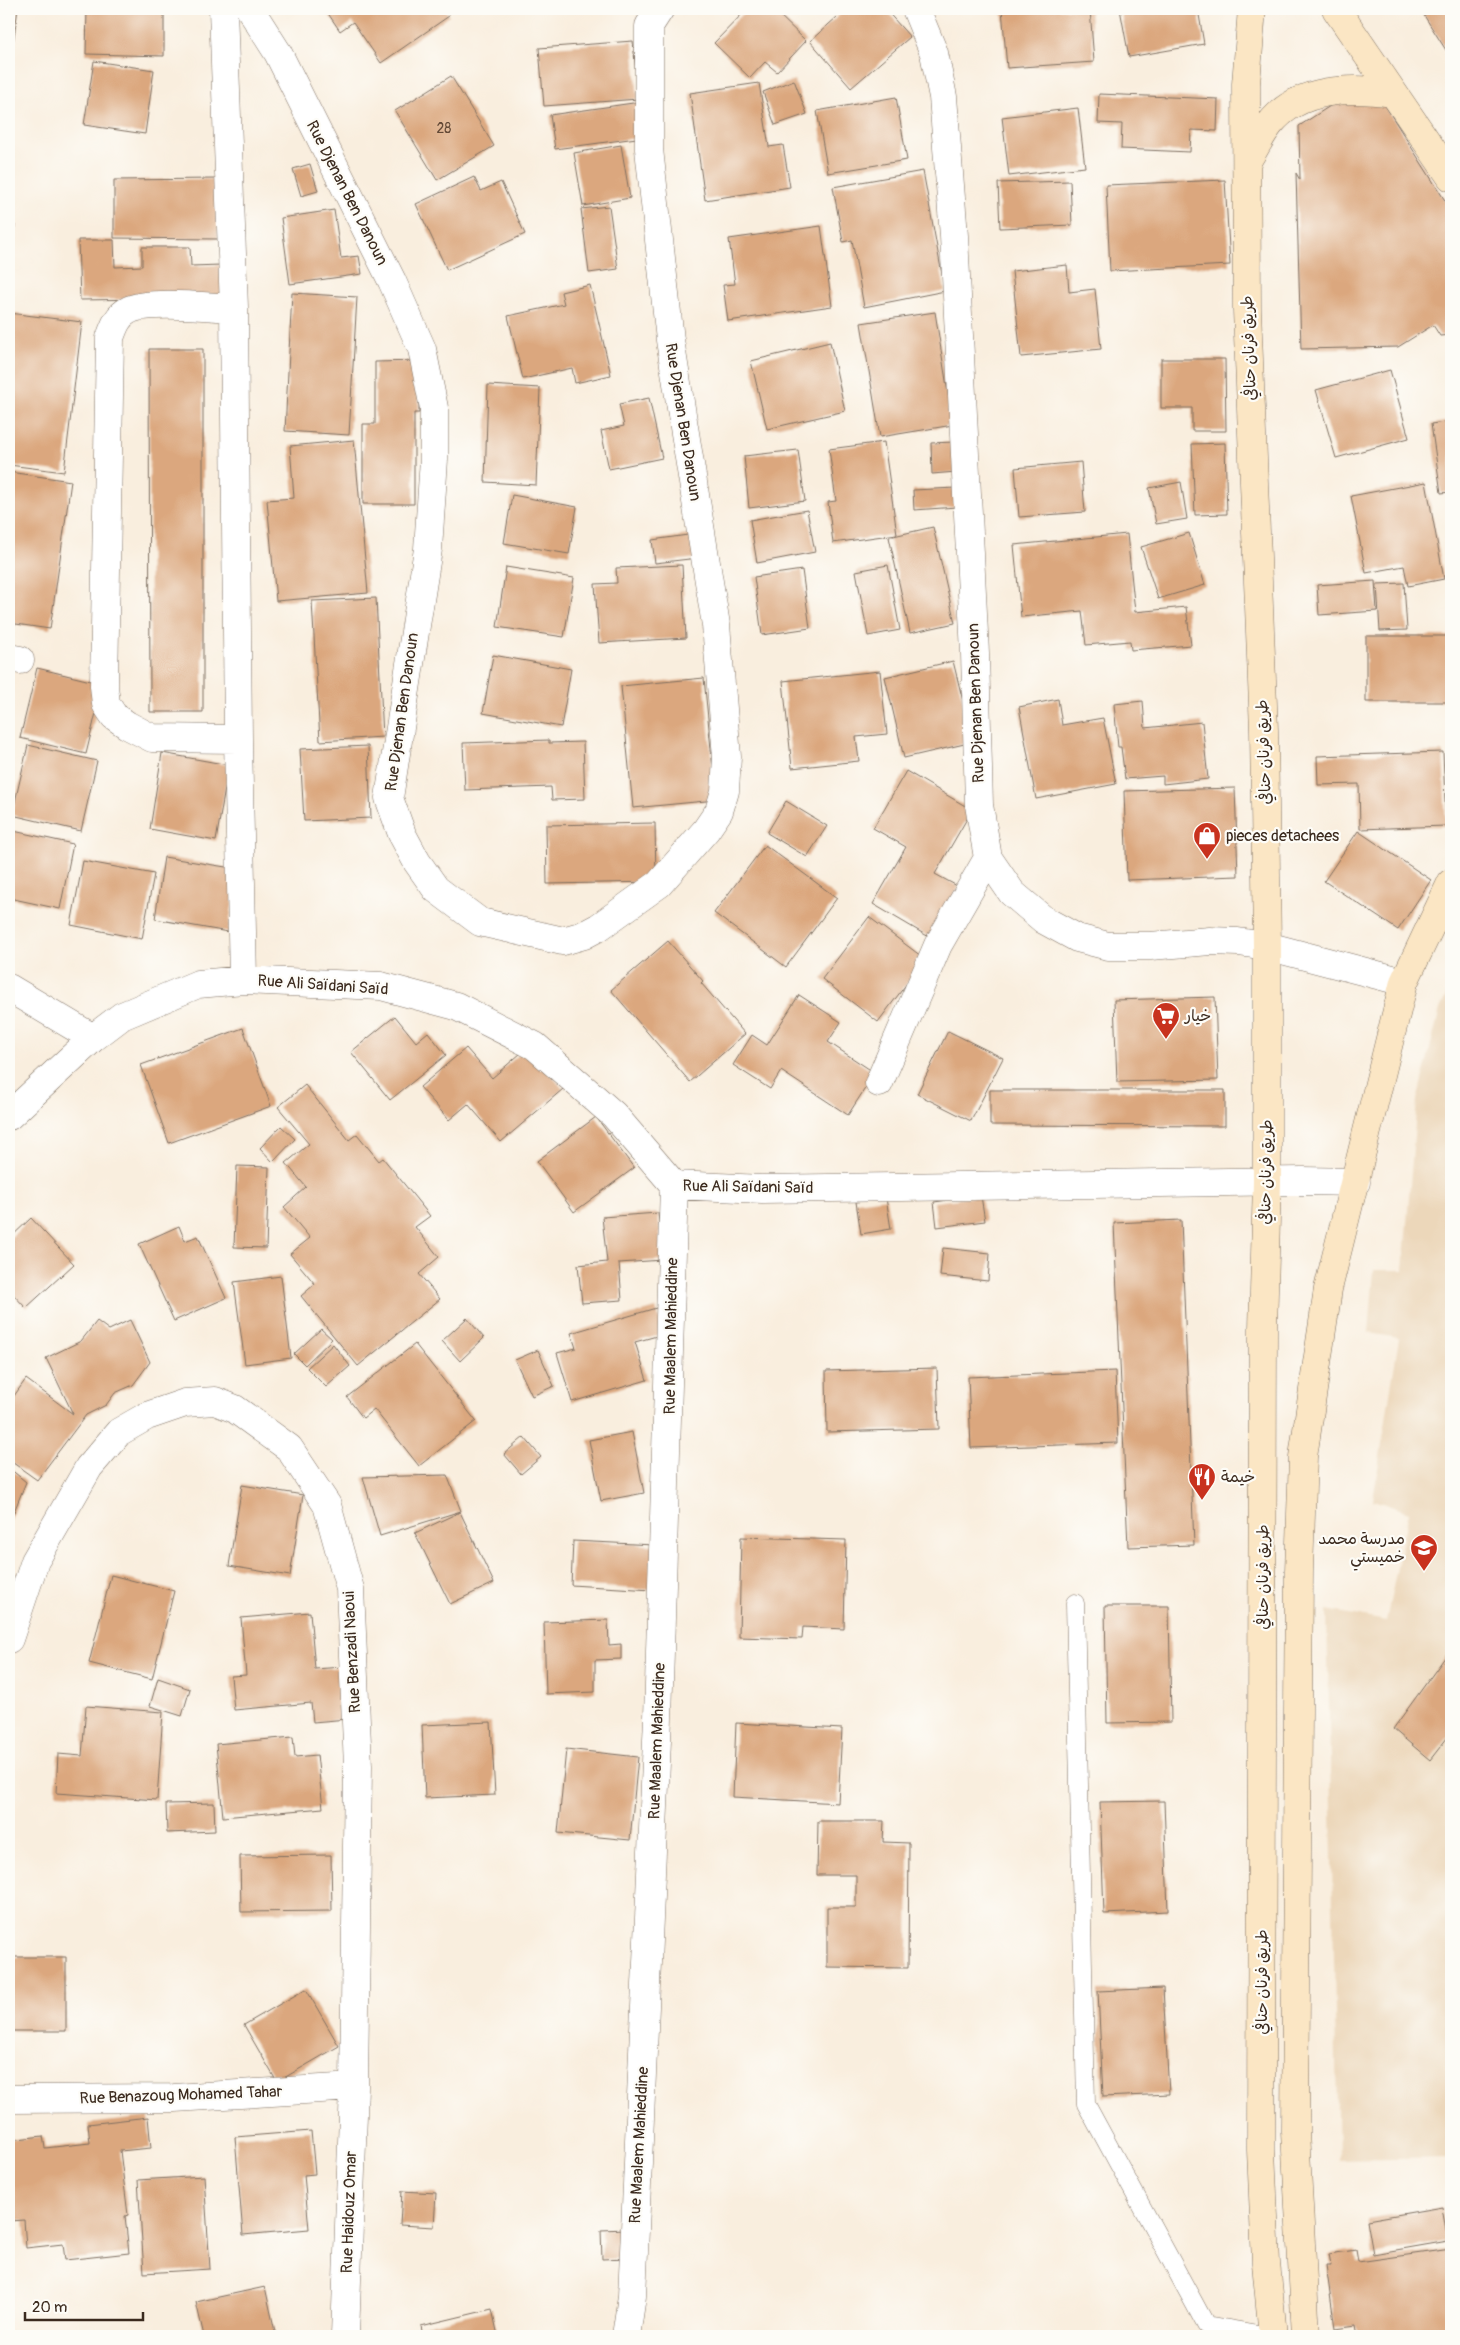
<svg xmlns="http://www.w3.org/2000/svg" width="1460" height="2345" font-family="Pangolin,'Playpen Sans Arabic',sans-serif">
  <style>
    .built { fill: #ecd7ba }
    .building { fill: #dba77e }
    .lines { fill: none; stroke-linecap: round; stroke-linejoin: round }
    .lane-casing { stroke: #7e6f61; stroke-width: 19 }
    .street-casing { stroke: #7e6f61; stroke-width: 29 }
    .secondary-casing { stroke: #7e6f61; stroke-width: 29 }
    .lane { stroke: #fff; stroke-width: 18 }
    .street { stroke: #fff; stroke-width: 28 }
    .secondary { stroke: #fbe6c4; stroke-width: 28 }
    .labels { text-anchor: middle; dominant-baseline: central; stroke-width: 4.5; stroke-linejoin: round; paint-order: stroke }
    .number-label { font-size: 14px; fill: #634936 }
    .street-label { font-size: 16px; fill: #3b2a1e; stroke: #fdfcf7 }
    .poi-label { font-size: 16px; fill: #3b2a1e; stroke: #fdfcf7; text-anchor: start }
  </style>
  <rect width="100%" height="100%" fill="#fdfcf7"/>
  <filter id="ink" filterUnits="userSpaceOnUse"><feTurbulence type="fractalNoise" baseFrequency=".02" numOctaves="2"/><feDisplacementMap in="SourceGraphic" scale="10" xChannelSelector="R" yChannelSelector="G"/><feConvolveMatrix kernelMatrix="1 2 1 2 8 2 1 2 1" color-interpolation-filters="sRGB"/></filter>
  <filter id="wash" filterUnits="userSpaceOnUse"><feTurbulence type="fractalNoise" baseFrequency=".0096" numOctaves="4" result="noise"/><feDisplacementMap in="SourceGraphic" scale="20" xChannelSelector="R" yChannelSelector="G"/><feGaussianBlur stdDeviation="1.12" result="paint"/><feColorMatrix in="noise" values="0 0 0 0 0 0 0 0 0 0 0 0 0 0 0 0 0 1.4 0 .05"/><feComposite in="paint" operator="in"/></filter>
  <g filter="url(#wash)">
    <rect width="100%" height="100%" fill="#f9eede"/>
    <!-- built -->
    <path class="built" d="M1451 985V2158L1338 2160 1327 1610 1386 1621 1404 1534 1409 1512 1373 1500 1399 1338 1369 1333 1374 1270H1403L1417 1100 1440 1009Z"/>
    <g id="blocks">
      <!-- building -->
      <path class="building" d="M9 9H18L10 65H9Z
        M87 9H164V56L86 54Z
        M325 9H445L449 16 381 63 353 22 340 31Z
        M747 9H773L806 41 777 72 765 62 750 78 714 43Z
        M846 9H885L910 37 851 88 810 41Z
        M1002 9H1090L1094 62 1007 68Z
        M1120 9H1198L1204 44 1129 57Z
        M1420 9H1451V58Z
        M633 41 638 99 544 106 539 48Z
        M94 61 154 70 145 134 84 125Z
        M451 76 494 146 437 180 395 111Z
        M794 80 807 114 775 125 763 92Z
        M759 83 769 147 783 145 790 187 705 200 690 93Z
        M1099 94 1218 99 1217 131 1191 130 1190 152 1121 149 1122 124 1098 123Z
        M1379 96 1451 210V335L1440 336 1433 325 1398 347 1301 349 1296 173 1300 180 1299 126 1344 97Z
        M896 97 907 160 828 173 817 111Z
        M640 102 644 137 555 149 550 115Z
        M1078 108 1085 167 1009 176 1002 117Z
        M621 145 630 198 583 206 574 153Z
        M310 164 318 191 301 196 293 169Z
        M923 171 945 291 864 307 852 240 843 242 833 187Z
        M474 177 481 191 501 182 525 234 447 270 416 204Z
        M217 179 218 239 114 238V180Z
        M1225 180 1230 265 1110 271 1106 185Z
        M1070 181 1072 225 1000 228 998 183Z
        M609 206 618 269 589 273 581 209Z
        M334 210 341 258 359 256 362 274 290 284 281 218Z
        M9 224 15 225 10 261H9Z
        M821 226 832 306 728 321 723 285 735 284 729 239Z
        M78 240H114L115 267 142 266V247H190L191 266 221 265 222 298 80 300Z
        M1067 265 1069 292 1095 289 1101 349 1021 357 1012 271Z
        M590 285 611 375 575 383 572 368 523 379 508 316 564 304 561 292Z
        M292 293 357 297 349 435 285 431Z
        M935 312 953 425 880 437 861 323Z
        M9 313 82 322 64 472 9 465Z
        M830 342 845 411 767 429 751 361Z
        M149 349H203V712H150Z
        M1161 359H1225L1226 431H1192V408H1161Z
        M419 361V413H414V504H363V424H375V362Z
        M1390 370 1409 438 1336 458 1316 390Z
        M488 385 540 388 536 485 485 482Z
        M649 398 662 458 609 469 601 431 624 426 619 404Z
        M1451 421V492L1441 493 1431 424Z
        M354 440 368 593 276 601 267 500 294 498 290 446Z
        M884 442 897 534 833 543 828 502 836 501 829 449Z
        M954 442 956 472 932 474 931 443Z
        M1225 443 1227 514 1195 515 1192 444Z
        M798 450 805 501 749 508 744 456Z
        M1081 462 1085 512 1019 517 1015 468Z
        M9 472 71 481 50 629 9 623Z
        M1181 482 1187 519 1156 524 1149 488Z
        M1426 482 1444 579 1408 586 1404 566 1366 573 1351 496Z
        M956 488 957 507 914 510 913 490Z
        M512 495 577 507 569 554 504 543Z
        M807 510 815 552 757 563 750 520Z
        M933 527 955 623 910 633 889 537Z
        M1189 533 1205 585 1158 599 1141 547Z
        M695 534 698 558 655 563 652 540Z
        M1127 534 1135 612 1186 607 1191 645 1131 650 1130 641 1086 645 1082 611 1021 617 1014 545Z
        M682 565 686 638 599 643 595 584 617 583 616 568Z
        M888 565 900 630 868 636 856 571Z
        M506 567 574 578 564 637 497 627Z
        M802 570 810 628 762 635 754 577Z
        M1375 581 1377 611 1319 615 1317 585Z
        M1404 583 1407 630 1380 631 1377 584Z
        M376 598 383 737 320 741 312 601Z
        M1366 636H1451V702H1366Z
        M493 655 571 669 561 727 483 713Z
        M953 661 973 742 904 758 885 677Z
        M37 668 103 684 86 754 20 738Z
        M880 671 887 734 856 737 859 761 792 768 783 681Z
        M704 678 716 800 633 808 621 686Z
        M1058 699 1062 725 1103 718 1116 784 1036 799 1019 707Z
        M1143 701 1145 728 1202 722 1208 779 1163 784V776L1125 779 1121 747H1118L1114 704Z
        M549 740V743L583 742 585 799 552 800 551 787 465 790 463 743Z
        M28 745 97 761 81 831 12 815Z
        M368 746 371 818 304 821 300 749Z
        M1443 752 1446 826 1360 829 1359 784 1318 785 1317 756Z
        M162 753 229 765 216 841 150 829Z
        M906 771 972 810 935 874 959 887 929 937 873 904 906 847 873 828Z
        M1235 788 1238 876 1127 880 1124 791Z
        M786 801 827 826 807 857 767 833Z
        M655 823 656 882 547 884 546 825Z
        M9 830 73 844 60 909 9 898Z
        M1358 831 1431 880 1398 930 1324 881Z
        M765 845 837 898 786 967 714 913Z
        M164 857 238 869 228 932 155 919Z
        M83 861 154 874 142 939 71 925Z
        M869 917 925 959 878 1022 822 979Z
        M668 941 703 981 701 983 745 1034 690 1082 611 990Z
        M799 995 841 1022 828 1042 875 1073 848 1115 781 1071 770 1089 733 1065 752 1035 767 1045Z
        M1215 997 1218 1080 1117 1082 1114 1000Z
        M395 1016 416 1042 428 1032 446 1055 390 1100 351 1052Z
        M243 1028 271 1106 169 1143 141 1065Z
        M948 1031 1003 1058 971 1121 917 1094Z
        M528 1047 563 1089 501 1142 468 1104 449 1120 420 1087 466 1048 492 1078Z
        M305 1085 349 1140 357 1134 379 1161 383 1158 430 1216 415 1227 439 1257 419 1274 440 1299 358 1366 301 1296 315 1284 290 1254 310 1238 284 1207 306 1187 286 1163 309 1144 278 1107Z
        M990 1090H1225V1126L990 1125Z
        M596 1117 634 1168 574 1212 537 1161Z
        M281 1126 295 1139 273 1162 260 1148Z
        M237 1166 269 1167 266 1248 234 1247Z
        M981 1196 985 1221 937 1227 934 1202Z
        M886 1198 891 1229 861 1234 856 1202Z
        M658 1213 663 1260 619 1263 622 1300 582 1303 578 1265 607 1262 602 1217Z
        M31 1218 74 1264 26 1308 9 1290V1239Z
        M1181 1220 1194 1545 1128 1547 1114 1223Z
        M179 1226 185 1241 198 1236 226 1298 174 1321 139 1244Z
        M943 1248 990 1253 988 1281 940 1276Z
        M281 1276 291 1358 245 1364 234 1282Z
        M656 1308 664 1334 635 1342 647 1380 572 1402 557 1353 576 1348 571 1333Z
        M467 1318 484 1338 460 1361 442 1341Z
        M130 1320 150 1362 133 1385 115 1393 106 1405 86 1415 37 1480 9 1460V1403L26 1379 73 1414 46 1358 81 1341 97 1321 109 1330Z
        M321 1329 332 1339 305 1365 294 1354Z
        M333 1344 350 1366 326 1387 307 1368Z
        M415 1344 476 1421 419 1466 374 1409 363 1418 347 1397Z
        M538 1350 554 1386 532 1396 515 1360Z
        M937 1368 939 1429 827 1432 826 1371Z
        M1115 1371 1118 1443 971 1448 968 1377Z
        M632 1432 644 1493 601 1501 589 1440Z
        M524 1437 541 1457 521 1474 504 1454Z
        M9 1468 26 1482 9 1524Z
        M447 1475 461 1511 380 1536 363 1477Z
        M242 1485 303 1495 290 1576 229 1566Z
        M460 1512 494 1583 450 1604 415 1533Z
        M741 1537 846 1540 844 1629 803 1627 802 1639 739 1637Z
        M573 1541 654 1545 652 1590 571 1585Z
        M111 1575 174 1591 152 1679 89 1663Z
        M1105 1606H1169L1171 1722 1107 1723Z
        M310 1612 315 1669 342 1667 347 1719 313 1722 311 1703 234 1710 231 1676 246 1675 241 1618Z
        M608 1620 609 1645 621 1644V1659L595 1660V1692L546 1694 544 1622Z
        M1451 1649V1733L1430 1760 1393 1729Z
        M158 1678 190 1689 182 1716 150 1706Z
        M86 1706 163 1712 157 1800 56 1793 58 1754 82 1756Z
        M491 1722 495 1795 425 1798 422 1725Z
        M736 1723 842 1729 838 1803 733 1797Z
        M293 1737 295 1757 317 1755 323 1808 223 1817 216 1744Z
        M566 1749 638 1757 630 1840 558 1833Z
        M1164 1801 1168 1911 1104 1914 1100 1802Z
        M214 1803 215 1831 167 1833 166 1804Z
        M818 1821H884L883 1842 909 1843 908 1968 827 1967V1907H856V1875H817Z
        M331 1855 332 1911 241 1912 240 1856Z
        M9 1957H66V2031H9Z
        M1163 1988 1169 2094 1103 2097 1098 1991Z
        M306 1989 339 2046 277 2082 244 2025Z
        M148 2117 151 2148 120 2151 128 2215 125 2216 129 2253 65 2260 63 2244 26 2248 24 2220 9 2221V2140L43 2136 45 2148 90 2143 88 2124Z
        M311 2131 315 2174 304 2175 309 2229 243 2235 235 2137Z
        M204 2176 210 2269 144 2273 138 2180Z
        M402 2191 436 2193 434 2227 400 2225Z
        M1442 2207 1448 2241 1373 2254 1367 2220Z
        M626 2229 627 2258 602 2259 601 2230Z
        M1451 2249V2336H1358L1356 2325 1335 2328 1326 2265H1331L1329 2254 1356 2250 1358 2262Z
        M265 2287 276 2336H204L196 2302Z
        M492 2309 498 2336H423L421 2326Z"/>
    </g>
  </g>
  <g filter="url(#ink)">
    <use href="#blocks" fill-opacity="0" stroke="#7e6f61" stroke-width="1"/>
    <g class="lines">
      <defs>
        <path id="lane" d="M1075 1603 1086 2104 1206 2325 1269 2336"/>
        <path id="street" d="M223 9 234 308 238 739 243 980
          M250 9 278 53 392 281 422 349 434 408V459L428 549 389 798 402 834 417 862 436 889 480 922 563 941 584 935 599 927 659 884 706 830 719 811 725 791 727 757 716 625 670 340 649 149V26L660 9
          M916 9 934 53 943 97 954 236 975 653 979 805 988 858 1012 893 1044 920 1077 938 1108 946H1150L1210 941 1238 942 1267 946 1404 982
          M234 308C211 307 148 300 129 310 118 315 114 327 110 338L104 686 106 704 114 716 127 725 152 738 238 739
          M9 658 20 660
          M9 988 93 1038
          M879 1083 938 945 988 858
          M9 1116 93 1038 122 1016 198 984 243 980 381 986 456 1006 535 1046 614 1115 674 1185 762 1189 1303 1181 1356 1182
          M9 1639 35 1561 89 1467 119 1432 147 1416 185 1403 215 1401 235 1409 289 1448 327 1505 350 1589 358 1766 354 2087 345 2336
          M9 2099 174 2098 354 2087
          M626 2336 632 2296 658 1718 674 1185"/>
        <path id="secondary" d="M1252 9 1246 84 1247 310 1264 730 1267 946V1181L1263 1329 1261 2150 1266 2263 1273 2336
          M1336 9 1451 177
          M1247 161C1255 149 1261 135 1270 124 1299 87 1350 87 1392 93
          M1306 2336 1295 2132 1299 1571 1303 1457 1328 1289 1404 982 1451 883"/>
      </defs>
      <!-- lane casing -->
      <use href="#lane" class="lane-casing"/>
      <!-- street casing -->
      <use href="#street" class="street-casing"/>
      <!-- secondary casing -->
      <use href="#secondary" class="secondary-casing"/>
      <!-- lane -->
      <use href="#lane" class="lane"/>
      <!-- street -->
      <use href="#street" class="street"/>
      <!-- secondary -->
      <use href="#secondary" class="secondary"/>
    </g>
  </g>
  <!-- icons -->
  <defs>
    <symbol id="shop-pin" viewBox="-11 -11 22 30"><path d="M0 17L-7.5 6A9.5 9.5 0 1 1 7.5 6Z" fill="#c8321e" stroke="#fdfcf7"/><path d="M-5-2.5h2.3a2.7 3.5 0 0 1 5.4 0H5L5.5 6h-11ZM-1.5-2.5h3a1.5 2.3 0 0 0-3 0Z" fill="#fff"/></symbol>
    <symbol id="supermarket-pin" viewBox="-11 -11 22 30"><path d="M0 17L-7.5 6A9.5 9.5 0 1 1 7.5 6Z" fill="#c8321e" stroke="#fdfcf7"/><path d="M-6-5.5h2.5l.6 2H6L4.5 2H-2.5L-4.4-4H-6ZM-1.5 3.2a1.3 1.3 0 1 0 .1 0ZM3 3.2a1.3 1.3 0 1 0 .1 0Z" fill="#fff"/></symbol>
    <symbol id="restaurant-pin" viewBox="-11 -11 22 30"><path d="M0 17L-7.5 6A9.5 9.5 0 1 1 7.5 6Z" fill="#c8321e" stroke="#fdfcf7"/><path d="M-5-6h1v4h1v-4h1v4h1v-4h1v5L-1.5 .5V6h-2V.5L-5-1ZM5-6V6H3V1.5H1.5Q1.5-4 5-6Z" fill="#fff"/></symbol>
    <symbol id="school-pin" viewBox="-11 -11 22 30"><path d="M0 17L-7.5 6A9.5 9.5 0 1 1 7.5 6Z" fill="#c8321e" stroke="#fdfcf7"/><path d="M0-5L7-2L0 1L-7-2ZM-4 1L0 2.5L4 1V4Q0 6-4 4Z" fill="#fff"/></symbol>
  </defs>
  <g fill-rule="evenodd">
    <use href="#shop-pin" x="1191" y="820" width="32" height="43"/>
    <use href="#supermarket-pin" x="1150" y="1000" width="32" height="43"/>
    <use href="#restaurant-pin" x="1186" y="1461" width="32" height="43"/>
    <use href="#school-pin" x="1408" y="1532" width="32" height="43"/>
  </g>
  <g class="labels">
    <!-- number labels -->
    <g class="number-label">
      <text x="444" y="128">28</text>
    </g>
    <!-- street labels -->
    <g class="street-label">
      <text transform="translate(347 193) rotate(63)">Rue Djenan Ben Danoun</text>
      <text transform="translate(1249 348) rotate(-92)">طريق فرنان حنافي</text>
      <text transform="translate(683 422) rotate(81)">Rue Djenan Ben Danoun</text>
      <text transform="translate(976 703) rotate(-92)">Rue Djenan Ben Danoun</text>
      <text transform="translate(402 712) rotate(-82)">Rue Djenan Ben Danoun</text>
      <text transform="translate(1264 752) rotate(-92)">طريق فرنان حنافي</text>
      <text transform="translate(323 985) rotate(4)">Rue Ali Saïdani Saïd</text>
      <text transform="translate(1266 1172) rotate(-89)">طريق فرنان حنافي</text>
      <text transform="translate(748 1187) rotate(1)">Rue Ali Saïdani Saïd</text>
      <text transform="translate(671 1336) rotate(-89)">Rue Maalem Mahieddine</text>
      <text transform="translate(1263 1577) rotate(-90)">طريق فرنان حنافي</text>
      <text transform="translate(352 1652) rotate(-93)">Rue Benzadi Naoui</text>
      <text transform="translate(657 1741) rotate(-88)">Rue Maalem Mahieddine</text>
      <text transform="translate(1262 1982) rotate(-90)">طريق فرنان حنافي</text>
      <text transform="translate(181 2095) rotate(-2)">Rue Benazoug Mohamed Tahar</text>
      <text transform="translate(639 2145) rotate(-87)">Rue Maalem Mahieddine</text>
      <text transform="translate(349 2212) rotate(-88)">Rue Haidouz Omar</text>
    </g>
    <!-- poi labels -->
    <g class="poi-label">
      <text x="1226" y="836">pieces detachees</text>
      <text x="1185" y="1016">خيار</text>
      <text x="1221" y="1477">خيمة</text>
      <text x="1405" y="1539" text-anchor="end">مدرسة محمد<tspan x="1405" dy="18">خميستي</tspan></text>
    </g>
  </g>
  <!-- margin -->
  <rect width="1460" height="2345" fill="none" stroke="#fdfcf7" stroke-width="30"/>
  <!-- scale -->
  <path d="M25 2312v8h118v-8" fill="none" stroke="#3b2a1e" stroke-width="2.5"/>
  <text x="32" y="2312" font-size="15" fill="#3b2a1e" stroke="#fdfcf7" stroke-width="4" paint-order="stroke">20 m</text>
</svg>
